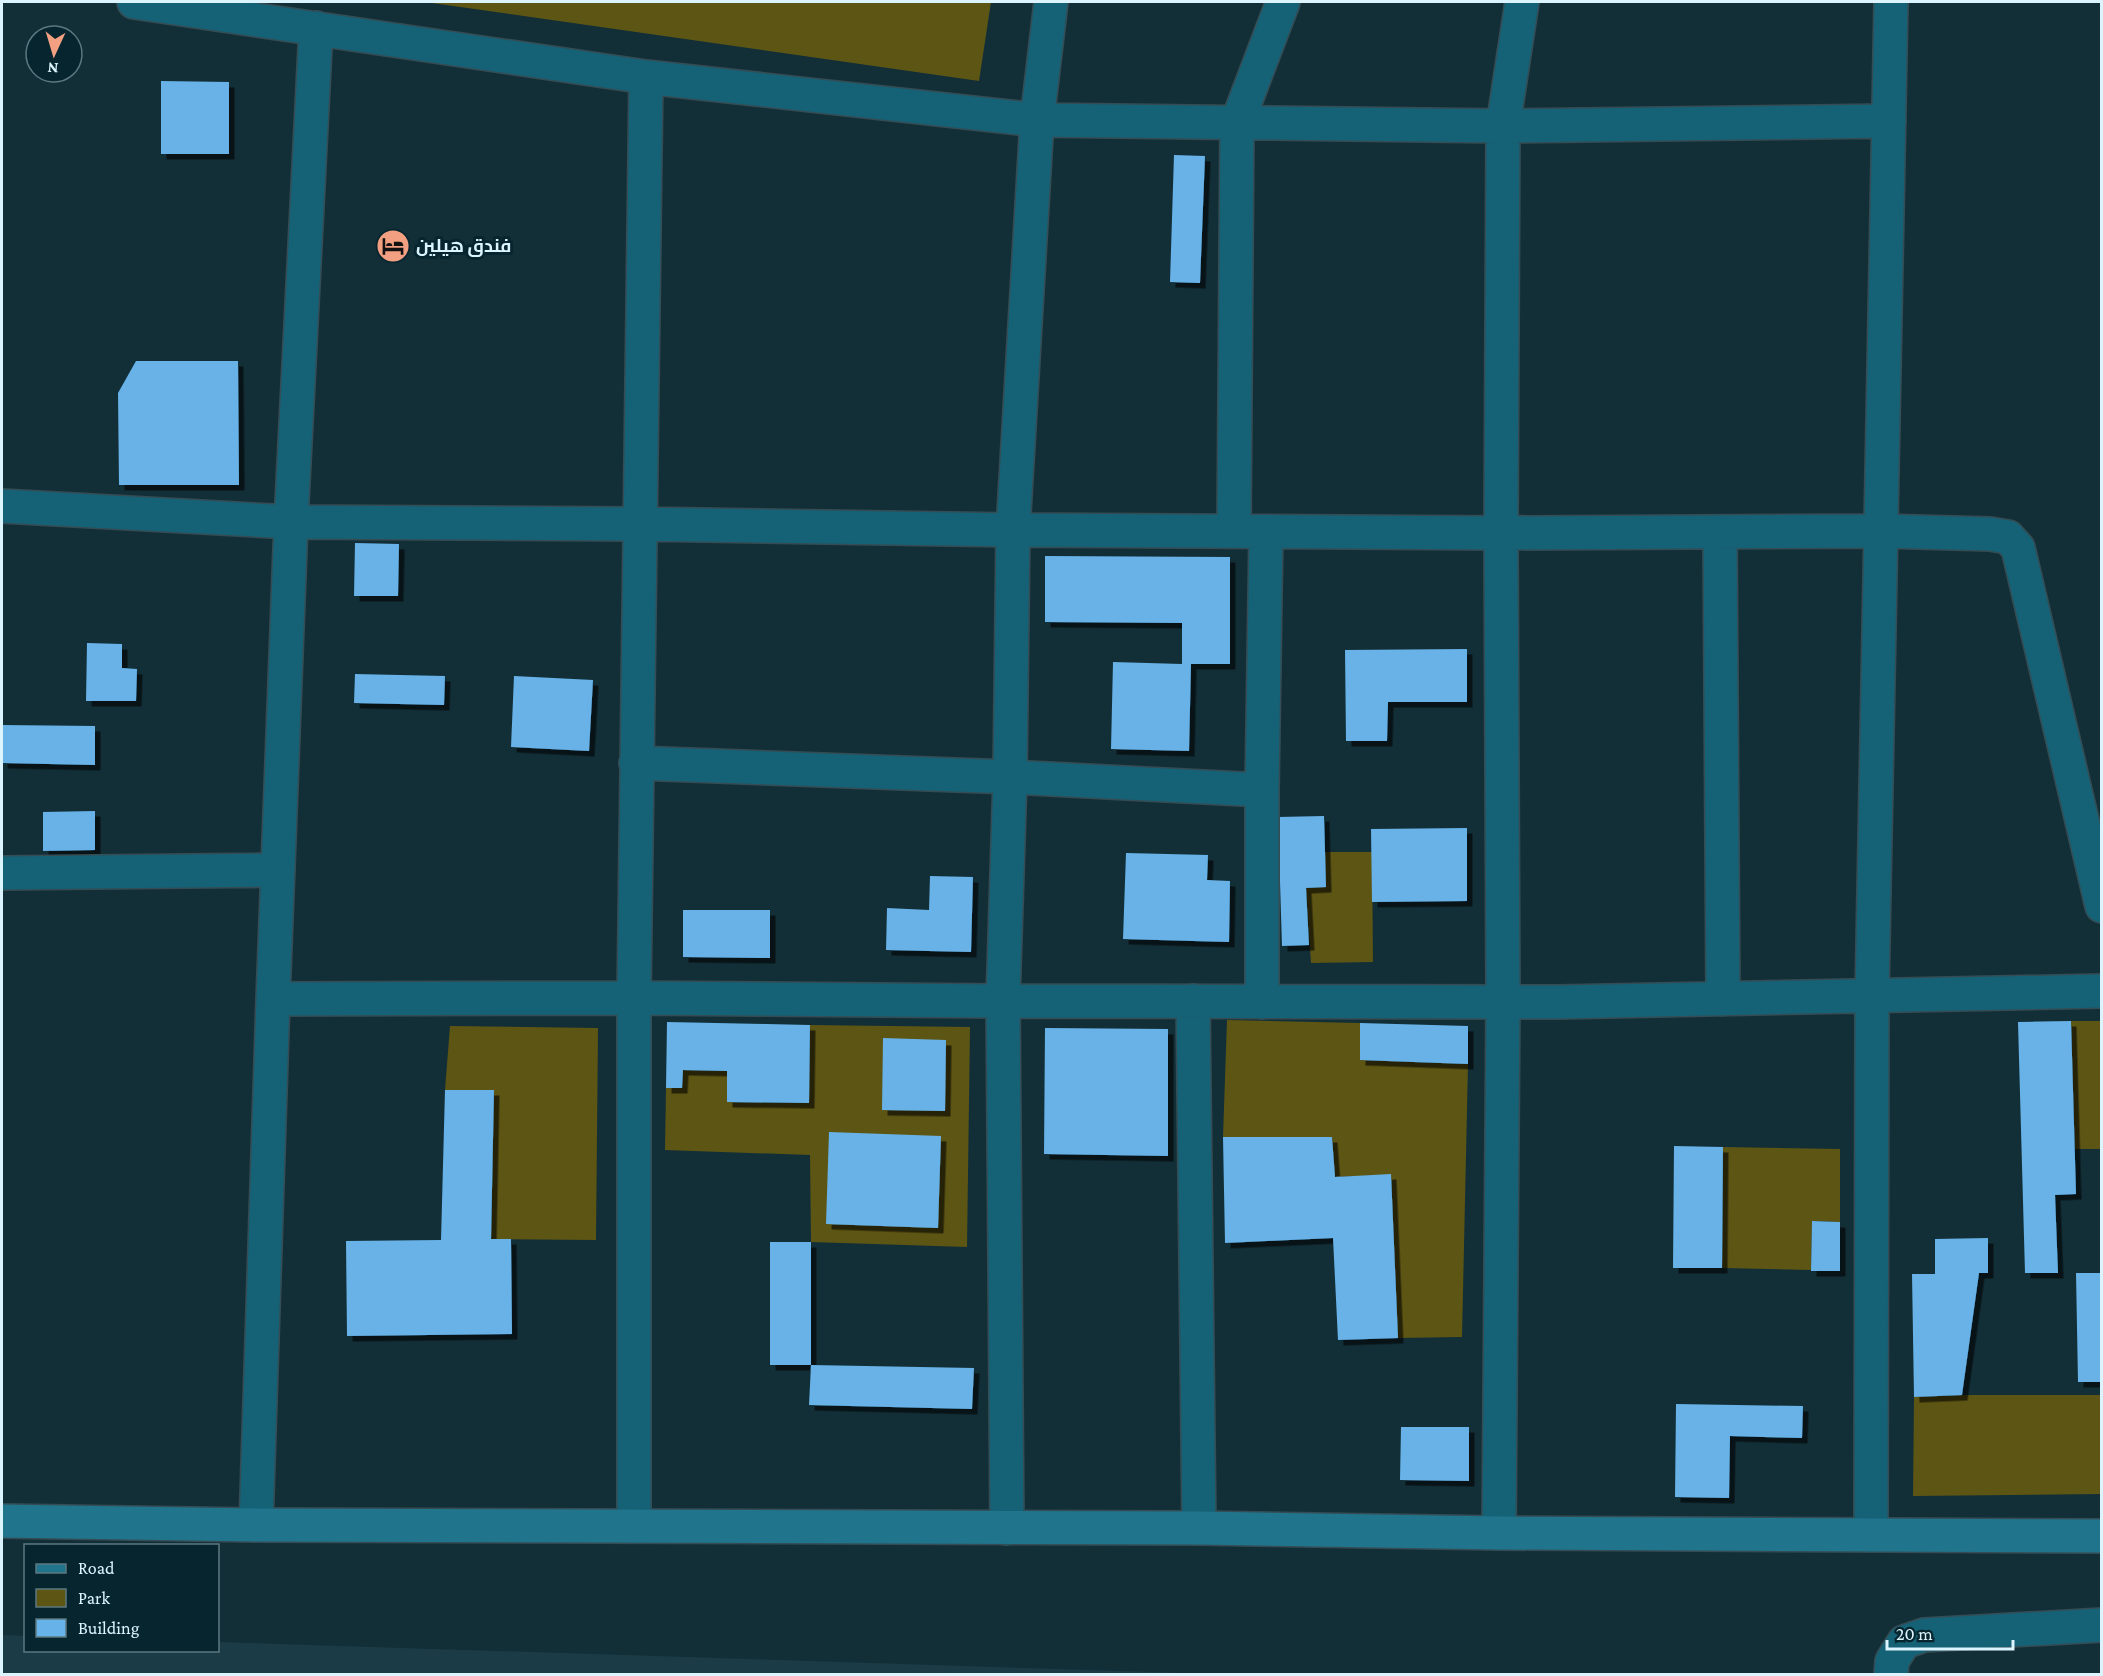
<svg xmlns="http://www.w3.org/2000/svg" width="2103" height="1676" font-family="'Crimson Pro',Cairo,serif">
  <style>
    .built { fill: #1b3c46 }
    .green { fill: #5d5513 }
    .building { fill: #67b2e8; filter: url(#shadow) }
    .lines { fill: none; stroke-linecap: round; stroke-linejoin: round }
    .minor-casing { stroke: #354c54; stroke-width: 36 }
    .secondary-casing { stroke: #354c54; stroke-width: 36 }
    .minor { stroke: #156176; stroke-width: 33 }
    .secondary { stroke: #20748c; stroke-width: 33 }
    .labels { text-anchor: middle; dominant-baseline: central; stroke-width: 6; stroke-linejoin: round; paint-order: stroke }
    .poi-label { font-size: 18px; font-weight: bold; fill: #dbf4fd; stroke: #07252e; text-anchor: start }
  </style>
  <defs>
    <filter id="shadow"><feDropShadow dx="5.5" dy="5.5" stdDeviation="0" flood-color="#0009"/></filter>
  </defs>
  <rect width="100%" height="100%" fill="#122f38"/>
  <!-- built -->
  <path class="built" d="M2 1635 25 1636 26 1650H218V1642L1213 1674H2Z"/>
  <!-- green -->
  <path class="green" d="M425 2H991L979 81Z
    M1325 852H1372L1373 962 1311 963 1306 888 1326 887Z
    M1227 1020 1360 1023V1060L1468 1064 1462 1337 1398 1338 1391 1175 1335 1177 1332 1137H1223Z
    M2071 1021H2101V1149H2075Z
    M810 1025 970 1027 967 1247 811 1242 810 1155 665 1150 666 1088H682L683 1070 727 1071 728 1102 809 1103Z
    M450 1026 598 1028 596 1240 491 1239 494 1090H445Z
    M1723 1147 1840 1149V1222L1812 1221 1811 1270 1722 1268Z
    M1962 1395H2101V1494L1913 1496 1914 1397Z"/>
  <!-- building -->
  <path class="building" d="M161 81 229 82V154H161Z
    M1174 155 1205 156 1200 283 1170 282Z
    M136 361H238L239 485H119L118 393Z
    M355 543 399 544 398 596H354Z
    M1045 556 1230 557V664H1191L1189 751 1111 749 1113 662 1182 664V623L1045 622Z
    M87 643 122 644V668L137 669 136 701H86Z
    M1467 649V702H1388L1387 741H1346L1345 650Z
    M355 674 445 676 444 705 354 703Z
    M514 676 593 680 589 751 511 747Z
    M2 725 95 726V765L2 763Z
    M95 811V850L43 851V812Z
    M1324 816 1326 887 1306 888 1309 945 1282 946 1278 817Z
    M1467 828V901L1372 902 1371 829Z
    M1126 853 1208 855 1207 880 1230 881 1229 942 1123 939Z
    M930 876 973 877 971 952 886 950 887 908 929 910Z
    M683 910H770V958L683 957Z
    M2071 1021 2076 1194 2055 1195 2058 1273H2025L2018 1022Z
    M667 1022 810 1025 809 1103 727 1102V1071L683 1070 682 1088H666Z
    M1360 1023 1468 1026V1064L1360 1060Z
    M1045 1028 1168 1029V1156L1044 1154Z
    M883 1038 946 1040 945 1111 882 1110Z
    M445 1090H494L491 1239H511L512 1334 347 1336 346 1241 441 1240Z
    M829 1132 941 1136 938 1228 826 1224Z
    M1223 1137H1332L1335 1177 1391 1174 1398 1338 1338 1340 1333 1238 1225 1243Z
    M1674 1146 1723 1147 1722 1268H1673Z
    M1812 1221 1840 1222V1271H1811Z
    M1988 1238V1273H1979L1962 1395 1914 1397 1912 1274H1935V1239Z
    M770 1242H811V1365L974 1368 972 1409 809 1405 811 1365H770Z
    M2076 1273H2102V1382H2078Z
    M1676 1404 1803 1406 1802 1438 1730 1436 1729 1498 1675 1497Z
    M1401 1427H1469V1481L1400 1480Z"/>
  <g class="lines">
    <defs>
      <path id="minor" d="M134 2 646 77 1037 120 1503 126 1889 121
        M2 506 291 522 639 524 1013 530 1501 533 1881 531 1990 534 2008 537 2018 548 2102 906
        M1234 530 1237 123 1283 2
        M1720 533 1723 999
        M636 763 1010 777 1262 790
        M2 873 278 870
        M273 999 634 998 1003 1001 1559 1002 2102 991
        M1193 1001 1199 1528
        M1262 1002V790L1266 532
        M256 1525 273 999 291 522 316 28
        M634 1526V998L646 77
        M1007 1528 1003 1001 1010 777 1013 530 1037 120 1051 2
        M1499 1533 1503 1002 1501 533 1503 126 1522 2
        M1871 1535 1872 995 1891 2
        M1891 1674 1892 1661 1904 1642 1924 1635 2102 1625"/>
      <path id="secondary" d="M2 1521 256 1525 1199 1528 1499 1533 2102 1536"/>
    </defs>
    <!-- minor casing -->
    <use href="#minor" class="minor-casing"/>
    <!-- secondary casing -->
    <use href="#secondary" class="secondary-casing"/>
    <!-- minor -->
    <use href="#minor" class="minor"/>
    <!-- secondary -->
    <use href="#secondary" class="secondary"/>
  </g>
  <!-- icons -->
  <defs>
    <symbol id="hotel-disc" viewBox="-11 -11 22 22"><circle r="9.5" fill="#f2a081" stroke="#07252e"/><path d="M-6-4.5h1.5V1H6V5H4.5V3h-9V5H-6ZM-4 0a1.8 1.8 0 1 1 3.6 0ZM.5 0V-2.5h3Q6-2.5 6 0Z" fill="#111"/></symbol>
  </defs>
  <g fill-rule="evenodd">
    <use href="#hotel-disc" x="374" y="227" width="38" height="38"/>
  </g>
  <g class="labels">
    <!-- poi labels -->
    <g class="poi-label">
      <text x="416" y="246">فندق هيلين</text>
    </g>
  </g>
  <!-- border -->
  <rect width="2103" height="1676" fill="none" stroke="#dbf4fd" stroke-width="6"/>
  <!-- legend -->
  <rect x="24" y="1544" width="195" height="108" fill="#07252e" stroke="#5c7881" stroke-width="1.5"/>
  <rect x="36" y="1564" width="30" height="9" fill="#20748c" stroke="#5c7881" stroke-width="1.5"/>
  <text x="78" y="1574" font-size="18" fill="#dbf4fd">Road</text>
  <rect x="36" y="1589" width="30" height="18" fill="#5d5513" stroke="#5c7881" stroke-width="1.5"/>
  <text x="78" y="1604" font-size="18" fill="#dbf4fd">Park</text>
  <rect x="36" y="1619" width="30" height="18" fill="#67b2e8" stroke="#5c7881" stroke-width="1.5"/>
  <text x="78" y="1634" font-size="18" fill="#dbf4fd">Building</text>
  <!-- north arrow -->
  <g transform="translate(54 54) rotate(184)"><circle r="28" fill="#07252e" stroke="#5c7881" stroke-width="1.5"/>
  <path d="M0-4.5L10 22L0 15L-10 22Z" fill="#f2a081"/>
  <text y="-9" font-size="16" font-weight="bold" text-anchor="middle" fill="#dbf4fd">N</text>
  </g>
  <!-- scale -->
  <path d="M1887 1640v9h126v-9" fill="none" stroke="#dbf4fd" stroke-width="3"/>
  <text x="1896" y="1640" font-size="18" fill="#dbf4fd" stroke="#07252e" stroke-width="4.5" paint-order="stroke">20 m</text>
</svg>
